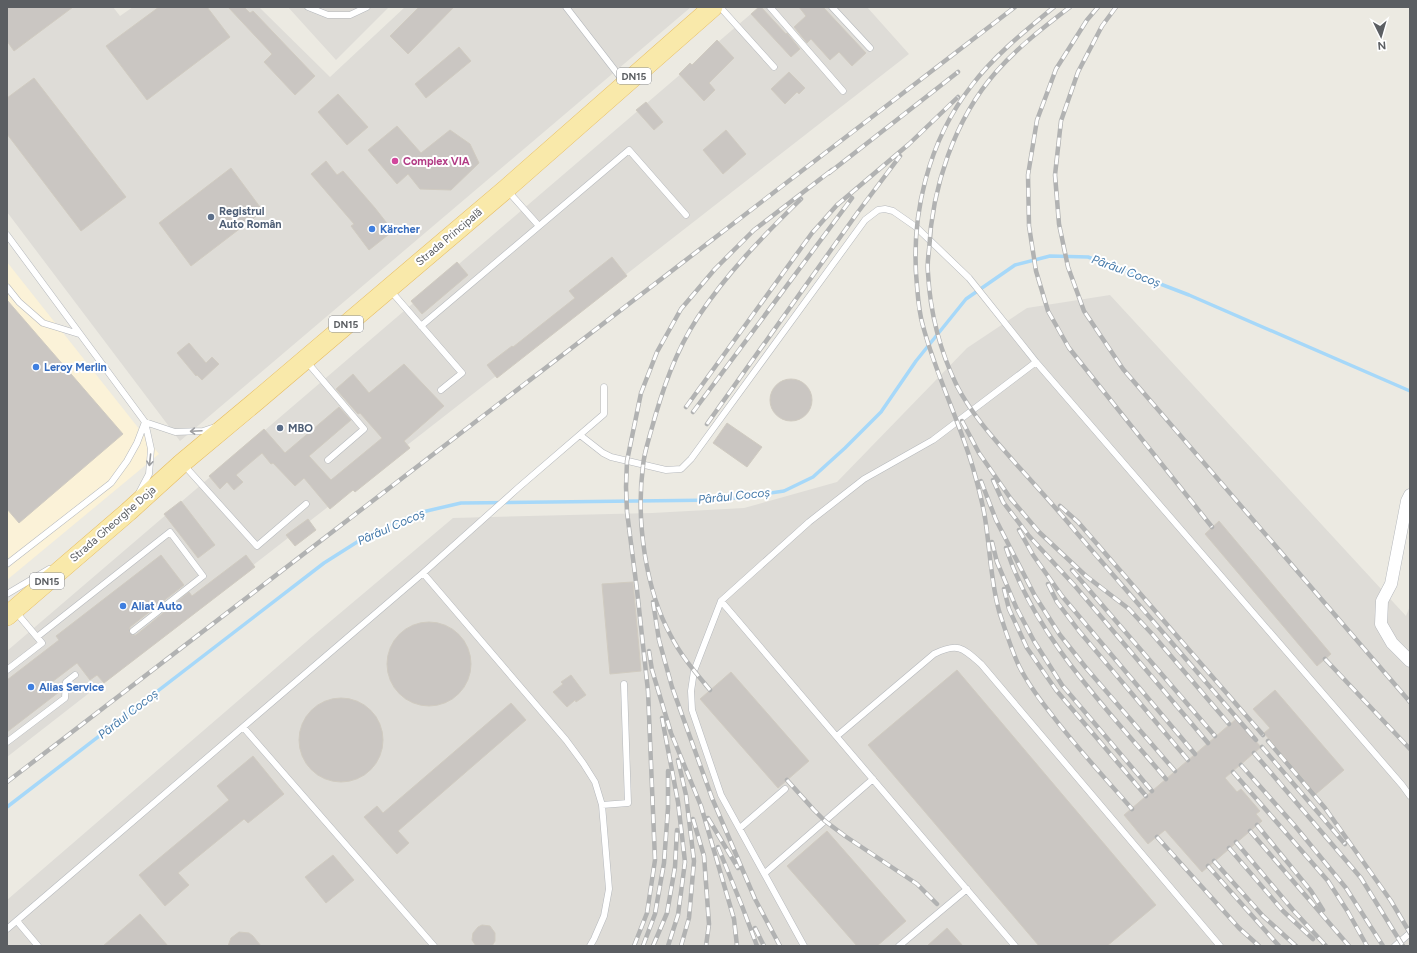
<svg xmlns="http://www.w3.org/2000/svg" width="1417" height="953" font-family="Figtree,sans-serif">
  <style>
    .commercial { fill: #fbf2d8 }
    .industrial { fill: #dedcd7 }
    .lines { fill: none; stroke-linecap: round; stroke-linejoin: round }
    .stream { stroke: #a6d8f9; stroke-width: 3.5 }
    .building { fill: #cac6c2; stroke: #d0cbc1 }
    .service-casing { stroke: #b5b8bc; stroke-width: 7 }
    .minor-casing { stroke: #b5b8bc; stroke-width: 13 }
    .primary-casing { stroke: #e7bc60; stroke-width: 20 }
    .service { stroke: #fff; stroke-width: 6 }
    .minor { stroke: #fff; stroke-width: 12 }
    .primary { stroke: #f9e9aa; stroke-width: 19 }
    .rail-casing { stroke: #b1b2b2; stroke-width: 4.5 }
    .rail { stroke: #fff; stroke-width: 3; stroke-dasharray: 9; stroke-linecap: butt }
    .oneway { stroke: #9d9ea1 }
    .hotel-dot { fill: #d1479c; stroke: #fff; stroke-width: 1.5 }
    .service-dot { fill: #5c6f8a; stroke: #fff; stroke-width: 1.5 }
    .shop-dot { fill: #3f7fe0; stroke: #fff; stroke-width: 1.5 }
    .labels { text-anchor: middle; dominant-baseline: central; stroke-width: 4; stroke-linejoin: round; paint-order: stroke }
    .shield { fill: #fff; stroke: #8c8e91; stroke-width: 1 }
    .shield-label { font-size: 10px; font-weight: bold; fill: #5b5e62 }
    .hotel-label { font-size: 11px; font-weight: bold; fill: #b23c85; stroke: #fff; text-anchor: start }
    .service-label { font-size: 11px; font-weight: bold; fill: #4e5e75; stroke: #fff; text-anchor: start }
    .shop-label { font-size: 11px; font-weight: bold; fill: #366cbe; stroke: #fff; text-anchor: start }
    .street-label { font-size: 11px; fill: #5b5e62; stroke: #fff }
    .water-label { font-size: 12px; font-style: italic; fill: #4479a9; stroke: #fff }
  </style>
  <rect width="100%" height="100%" fill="#eceae2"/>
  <!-- commercial -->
  <path class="commercial" d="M7 262 159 454 7 580Z"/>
  <!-- industrial -->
  <path class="industrial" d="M7 7H113L120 16 133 7H259L330 77 405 7H691L180 441 7 212Z
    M288 7H389L336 60Z
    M759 7H867L909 54 7 757V651Z
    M1110 295 1406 616 1410 606V946H7V900L313 636 453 518 652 513 744 508 837 482 967 348 1027 308Z"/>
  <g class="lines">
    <!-- stream -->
    <path class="stream" d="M7 807 324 563 365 537 418 513 461 503 721 500 784 491 813 477 845 448 881 412 916 361 966 299 1015 265 1050 256 1088 257 1116 267 1189 295 1410 391"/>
  </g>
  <!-- building -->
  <path class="building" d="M7 7H73L14 51 7 41Z
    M159 7H207L230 37 147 100 106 46Z
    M228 7H244L250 13 253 11 315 76 295 95 264 62 272 54Z
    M419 7H454L408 54 390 36Z
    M759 7H761L786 34 787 33 800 49 791 57 751 14Z
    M799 7H823L866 53 852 66 839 52 830 60 811 39 807 43 794 27 806 16Z
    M717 40 734 58 709 83 715 90 704 101 679 74 690 63 692 65Z
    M459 47 471 61 426 98 415 84Z
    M789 72 805 88 799 94 797 92 785 104 771 89Z
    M34 78 126 197 81 231 7 134V98Z
    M338 94 368 127 347 145 318 112Z
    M646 102 663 122 654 130 636 110Z
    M397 126 421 153 450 130 470 144 479 163 451 190 420 189 408 174 397 184 368 150Z
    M726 130 746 154 723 174 703 150Z
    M326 161 337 175 343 171 375 208 393 231 369 250 351 226 354 224 311 174Z
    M231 168 263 211 191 266 159 223Z
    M612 257 627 276 497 378 487 365 512 346 513 347 575 298 569 291Z
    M457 262 468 275 422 314 411 301Z
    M7 300 123 434 19 523 7 509Z
    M189 343 206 363 212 357 219 364 202 380 197 375 196 376 177 353Z
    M404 364 444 406 404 441 410 448 355 492 353 490 330 509 304 478 295 486 273 463 271 464 262 453 236 475 243 482 234 490 227 482 220 489 209 476 264 429 285 453 339 407 351 420 309 456 331 480 382 438 360 413 358 414 336 389 353 374 369 393Z
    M770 400a21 21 0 1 1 42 0a21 21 0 1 1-42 0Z
    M727 423 762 447 747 467 713 443Z
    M181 501 215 545 198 558 164 514Z
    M308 519 316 530 295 546 286 535Z
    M1219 521 1331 654 1317 666 1205 534Z
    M161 555 184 585 130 627 129 632 132 635H136L189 592 192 596 246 555 255 567 104 683 97 675 90 680 77 663 52 682 59 692 7 732V680L59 640 56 636Z
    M633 582 641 671 610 674 602 584Z
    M387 664a42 42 0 1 1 84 0a42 42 0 1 1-84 0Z
    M957 670 1156 905 1107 946H1039L868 745Z
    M731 672 809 761 778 788 700 699Z
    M571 675 586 695 576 702 575 700 567 707 553 692 563 684 561 682Z
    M1275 690 1344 770 1316 794 1264 733 1270 728 1253 709Z
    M299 740a42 42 0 1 1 84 0a42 42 0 1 1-84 0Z
    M511 703 526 720 398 831 409 843 397 854 364 817 377 806 383 813Z
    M1236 719 1261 747 1225 778 1237 792 1241 789 1260 811 1256 814 1262 821 1202 872 1165 830 1148 844 1124 815Z
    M253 756 284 794 248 823 244 819 178 873 189 885 165 906 139 875 229 800 217 786Z
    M827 831 906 921 877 946H857L787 866Z
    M333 855 354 880 326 903 305 877Z
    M140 914 168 946H103Z
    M482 925 490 926 495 933V941L492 946H476L472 940 473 933 478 927Z
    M947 928 963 946H927Z
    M239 932 249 933 253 936 261 946H228L231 938Z"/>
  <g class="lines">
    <defs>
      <path id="service" d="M308 7 328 15H350L367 7
        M566 7 624 82
        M720 7 774 67
        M770 7 843 91
        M832 7 870 48
        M507 190 539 226
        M7 235 145 422 151 449 149 474 139 493
        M7 287 19 302 43 323 79 334
        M390 290 462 373 441 390
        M421 326 629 150 686 215
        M307 362 364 429 328 460
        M145 422 175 432 203 431 215 427
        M580 435 603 453 611 457 666 470 681 469 691 459 865 220 878 210 885 209 893 211 916 227 969 278 1036 362 1402 785 1410 796
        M183 464 257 546 306 504
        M7 564 111 483 127 461 137 443 145 422
        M423 573 566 740 583 763 595 782 602 805 609 889 604 916 594 939 590 946
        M7 594 49 569
        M721 601 1015 946
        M37 637 170 532 203 576 133 631
        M7 670 42 643 15 611
        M243 727 434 946
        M837 736 934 654C958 642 963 648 981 664L1220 946
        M7 742 65 698 66 682 75 675
        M602 805 628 803 624 684
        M740 828 785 789
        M765 873 873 779
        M17 921 38 946
        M7 929 423 573 518 488 604 414V387
        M804 946 721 795 692 710 691 691 694 671 721 601 809 522 864 479 933 440 1036 362
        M899 946 967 889
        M1395 946 1410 933"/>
      <path id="minor" d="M1410 495 1407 501 1391 584 1382 601 1381 624 1392 643 1410 661"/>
      <path id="primary" d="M7 616 128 512 182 463 254 403 506 189 713 7"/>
    </defs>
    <!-- service casing -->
    <use href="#service" class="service-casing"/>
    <!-- minor casing -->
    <use href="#minor" class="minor-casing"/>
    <!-- primary casing -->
    <use href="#primary" class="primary-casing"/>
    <!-- service -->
    <use href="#service" class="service"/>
    <!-- minor -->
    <use href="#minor" class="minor"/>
    <!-- primary -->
    <use href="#primary" class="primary"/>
    <defs>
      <path id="rail" d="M1054 7C1025 31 995 55 972 85 928 141 910 216 917 286 918 299 919 313 923 326 936 375 959 420 973 468 977 482 981 497 984 512 990 545 990 578 999 611 1005 629 1011 649 1019 666 1028 684 1040 700 1052 715 1077 748 1105 778 1132 809
        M1070 7C1044 27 1018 47 996 72 954 120 932 188 929 250 928 258 927 265 928 273 930 311 940 351 957 386 972 415 995 440 1017 465 1037 487 1057 509 1076 532 1136 602 1196 671 1256 740
        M1098 7 1087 20 1056 69 1037 120 1028 175 1029 226 1036 271 1048 311 1069 348 1212 527
        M1116 7 1102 26 1078 72 1061 121 1055 175 1059 224 1068 267 1084 311 1123 369 1410 702
        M829 173 958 72
        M686 407 812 233 837 205 909 144 958 97
        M693 412 852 198
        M962 421 979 453 1011 499 1039 532 1086 576 1129 609 1153 635 1229 724
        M707 424 858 212 900 156
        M993 480 1003 502 1029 536 1075 586 1208 743
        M981 481 996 520 1035 596 1060 635 1087 669 1175 771
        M1060 506 1078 522 1263 735
        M1019 530 1033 555 1062 596 1195 754
        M992 542 997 562 1016 607 1034 641 1062 685 1152 791
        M1006 548C1035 637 1107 709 1166 779
        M1072 570 1215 736
        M1048 584 1057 602 1079 631 1188 760
        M1004 589 1009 609 1027 648 1056 690 1146 796
        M653 602 659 640 672 687 712 798 755 899 780 946
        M649 651 652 670 671 733 701 806 734 919 737 946
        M1325 659 1410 749
        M710 690C696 673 681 656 671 636 645 589 636 519 643 466 644 454 648 442 651 431 662 391 675 352 698 317 727 273 763 236 801 199
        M662 718 678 802 685 862 678 915 668 946
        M1268 741 1325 808 1391 901 1410 933
        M1262 747 1345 844
        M1254 753 1361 878 1403 946
        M678 760 686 795 694 861 689 918 681 946
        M1241 765 1295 826 1346 888 1383 946
        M1233 772 1328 881 1348 912 1367 946
        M787 780 814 810 825 821 845 836 917 884 937 904
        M7 782 1015 7
        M708 818 738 868
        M693 819 704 856 709 924 706 946
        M1257 825 1311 891 1323 910
        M1250 831 1349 946
        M1157 837 1239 928 1259 946
        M1236 842 1293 910 1326 946
        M718 847 742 906 757 946
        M1229 848 1283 911 1313 939
        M1214 861 1263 916 1296 946
        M1208 866 1279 946
        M755 928 764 946
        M634 946 647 913 655 860 648 691 637 590 627 512 626 487 627 461 641 393 657 352 681 309 715 269 754 230 832 170
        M643 946 655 914 664 863 668 808V771
        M653 946 667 913 675 867 677 830"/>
    </defs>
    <!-- rail casing -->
    <use href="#rail" class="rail-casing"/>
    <!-- rail -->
    <use href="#rail" class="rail"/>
  </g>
  <!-- one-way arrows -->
  <defs><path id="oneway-shaft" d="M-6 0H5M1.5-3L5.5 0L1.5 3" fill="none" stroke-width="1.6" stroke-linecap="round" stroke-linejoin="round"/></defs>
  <g class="oneway">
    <use href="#oneway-shaft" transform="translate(196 431) rotate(177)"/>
    <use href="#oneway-shaft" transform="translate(150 460) rotate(96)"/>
  </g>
  <!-- markers -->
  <circle class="hotel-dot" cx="395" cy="161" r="4"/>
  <g class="service-dot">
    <circle cx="211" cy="217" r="4"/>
    <circle cx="280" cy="428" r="4"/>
  </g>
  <g class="shop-dot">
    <circle cx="372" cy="229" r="4"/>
    <circle cx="36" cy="367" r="4"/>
    <circle cx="123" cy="606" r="4"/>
    <circle cx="31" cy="687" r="4"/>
  </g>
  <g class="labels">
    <!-- shield labels -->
    <g class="shield">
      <rect x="617" y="68" width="34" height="16" rx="3"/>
      <rect x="329" y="316" width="34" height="16" rx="3"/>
      <rect x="30" y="573" width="34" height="16" rx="3"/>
    </g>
    <g class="shield-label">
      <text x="634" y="76">DN15</text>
      <text x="346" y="324">DN15</text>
      <text x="47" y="581">DN15</text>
    </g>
    <!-- hotel labels -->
    <g class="hotel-label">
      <text x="403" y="161">Complex VIA</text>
    </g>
    <!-- service labels -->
    <g class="service-label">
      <text x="219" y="211">Registrul<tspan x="219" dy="13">Auto Român</tspan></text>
      <text x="288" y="428">MBO</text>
    </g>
    <!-- shop labels -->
    <g class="shop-label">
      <text x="380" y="229">Kärcher</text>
      <text x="44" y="367">Leroy Merlin</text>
      <text x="131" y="606">Aliat Auto</text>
      <text x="39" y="687">Alias Service</text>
    </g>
    <!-- street labels -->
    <g class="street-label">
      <text transform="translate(449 237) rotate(-40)">Strada Principală</text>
      <text transform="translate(113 524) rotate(-41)">Strada Gheorghe Doja</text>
    </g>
    <!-- water labels -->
    <g class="water-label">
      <text transform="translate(1126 271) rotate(20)">Pârâul Cocoș</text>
      <text transform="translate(734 496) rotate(-6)">Pârâul Cocoș</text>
      <text transform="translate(391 527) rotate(-24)">Pârâul Cocoș</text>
      <text transform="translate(128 714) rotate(-38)">Pârâul Cocoș</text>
    </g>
  </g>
  <!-- border -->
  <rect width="1417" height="953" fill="none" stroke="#5b5e62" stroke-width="16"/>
  <!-- north arrow -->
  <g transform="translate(1381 36) rotate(175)" stroke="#ffffff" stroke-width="3" paint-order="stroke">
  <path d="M0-3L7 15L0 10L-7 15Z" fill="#5b5e62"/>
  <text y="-6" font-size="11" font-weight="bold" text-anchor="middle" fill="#5b5e62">N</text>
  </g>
</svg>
